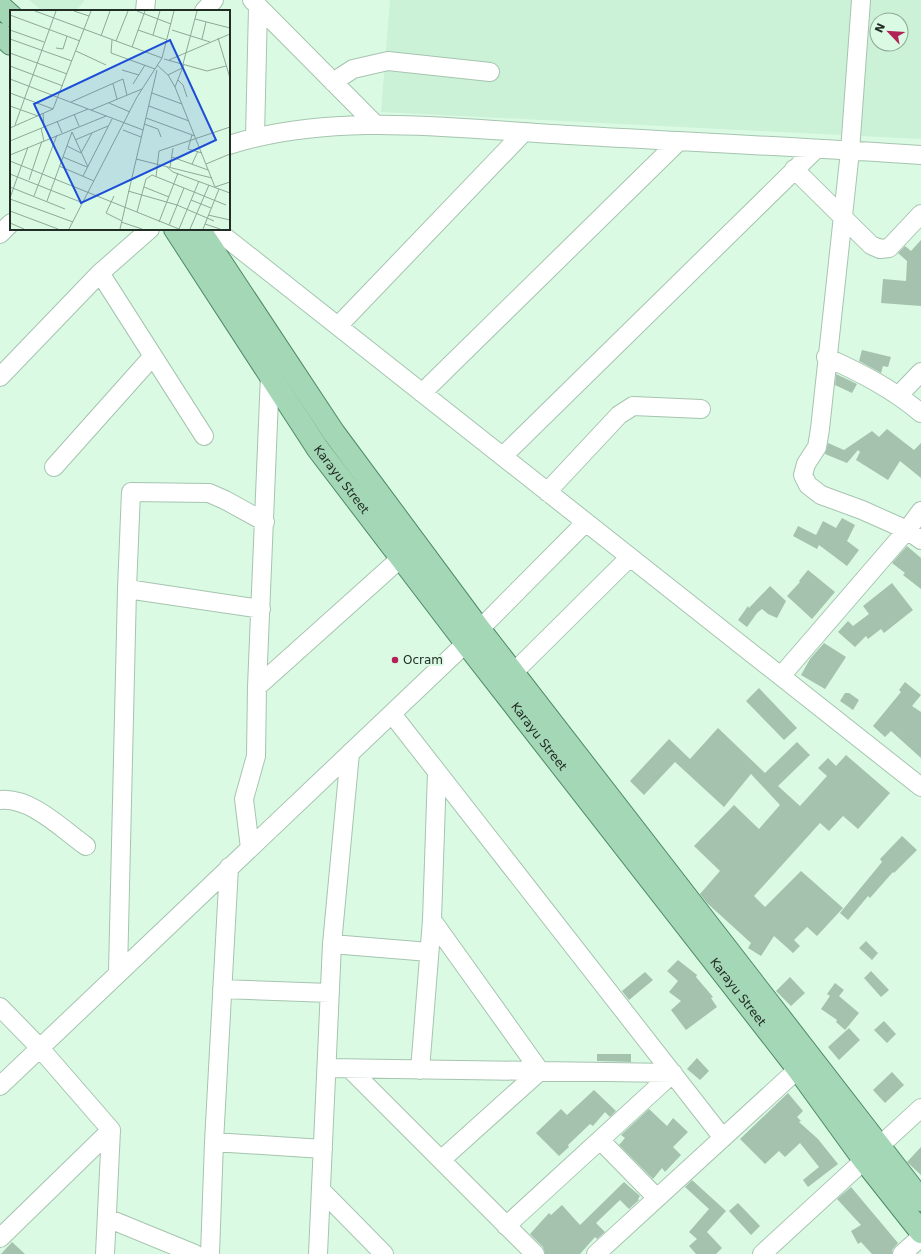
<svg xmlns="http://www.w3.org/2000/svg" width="921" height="1254" font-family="'DejaVu Sans',sans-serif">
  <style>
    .built { fill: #cbf2d7; fill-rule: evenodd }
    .building { fill: #a4c2ad }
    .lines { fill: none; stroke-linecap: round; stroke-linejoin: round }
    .minor-casing { stroke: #a6c4af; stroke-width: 20 }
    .major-casing { stroke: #4e8a64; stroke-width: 24 }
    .minor { stroke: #fff; stroke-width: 18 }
    .major { stroke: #a3d7b6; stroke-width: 22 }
    .poi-dot { fill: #b12257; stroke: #dafae4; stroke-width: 1.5 }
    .labels { text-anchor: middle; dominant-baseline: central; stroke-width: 4; stroke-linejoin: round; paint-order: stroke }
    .street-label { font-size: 12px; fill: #222d25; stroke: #dafae4 }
    .poi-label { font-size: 12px; fill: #222d25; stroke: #dafae4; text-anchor: start }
    .inset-road { fill: none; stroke: #90a898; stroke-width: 1 }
    .view { fill: #1d4ed8; fill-opacity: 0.15; stroke: #1d4ed8; stroke-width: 2 }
    .inset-edge { fill: none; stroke: #222d25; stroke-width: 2 }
  </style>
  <rect width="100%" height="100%" fill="#dafae4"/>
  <!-- built -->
  <path class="built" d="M29 0H85L76 11H42Z
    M390 0H921V139L381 112ZM877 20H901V44H877Z"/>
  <!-- building -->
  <path class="building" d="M921 240V306L881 303 883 279 906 281 907 261 898 253 905 246 911 251Z
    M862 350 891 357 888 367 883 366 881 373 859 361Z
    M836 374 857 384 852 393 835 385Z
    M887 429 914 450 921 443V478L900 461 888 480 856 460 860 452 858 450 847 463 825 454 828 443 844 450 872 431 879 437Z
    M842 518 855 525 847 541 859 550 847 566 819 545 817 549 793 536 798 526 816 535 823 521 836 528Z
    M907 546 921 558V589L903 575 905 573 892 563Z
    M808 570 835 592 812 619 787 596 800 582 799 581Z
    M892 583 913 610 884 633 881 629 868 639 866 636 855 647 838 632 848 621 853 626 869 614 863 606Z
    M770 586 786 601 777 618 768 614 762 609 757 613 747 627 738 620 748 606 749 608Z
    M824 643 846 657 825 689 801 675 810 659Z
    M905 682 921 695 912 706 921 712V758L891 731 885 737 873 726 901 692 899 690Z
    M759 688 797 728 784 740 746 701Z
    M845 693H849L859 700 853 710 840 701Z
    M718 728 765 773 797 742 810 755 778 786 800 806 827 776 818 768 828 758 836 766 846 755 890 793 858 829 843 816 829 831 820 823 754 896 765 907 801 871 843 908 817 936 807 927 794 940 800 946 793 953 774 936 761 956 748 948 751 943 707 903 700 894 720 871 694 846 734 805 759 829 780 805 751 774 724 807 675 762 644 795 630 781 669 739 690 759Z
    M902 836 917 850 894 873 893 872 870 898 868 896 848 920 840 913 882 862 880 859Z
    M866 941 878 953 872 960 859 948Z
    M678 960 697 975 696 977 713 997 711 998 717 1007 686 1030 671 1010 681 1001 669 992 678 981 667 971Z
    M871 971 889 990 881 997 864 978Z
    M645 972 653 980 629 1000 622 991Z
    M790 977 805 993 791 1006 776 991Z
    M835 983 844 990 839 996 859 1013 845 1030 836 1022 837 1020 821 1009 830 996 827 994Z
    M884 1021 896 1034 887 1043 874 1030Z
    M849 1028 860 1040 839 1060 828 1047Z
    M597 1054H631V1062L597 1061Z
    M697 1058 709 1071 700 1080 687 1069Z
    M892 1072 904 1085 885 1103 873 1090Z
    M594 1090 616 1111 610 1117 605 1112 593 1126 590 1124 568 1145 569 1147 559 1156 536 1133 561 1109 567 1115Z
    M788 1093 803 1111 797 1117 801 1121 799 1122 818 1139 838 1164 808 1187 803 1180 819 1167 800 1143 785 1157 779 1151 765 1164 740 1139Z
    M649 1109 667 1126 673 1118 688 1132 673 1147 681 1155 665 1172 662 1168 653 1179 619 1145 625 1138 621 1135Z
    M921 1147V1175L907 1162Z
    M692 1180 726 1211 707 1232 722 1248 716 1254H696L689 1246 697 1239 689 1232 709 1209 685 1187Z
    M624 1182 640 1196 638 1199 639 1200 629 1209 620 1200 596 1223 605 1232 597 1239 595 1237 580 1254H545L543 1247 530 1234 549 1213 551 1215 562 1205 580 1225Z
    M851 1187 898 1243 892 1250V1254H872L861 1242 858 1244 851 1231 861 1225 837 1199Z
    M738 1203 760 1226 751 1235 729 1211Z
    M12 1242 25 1254H1Z"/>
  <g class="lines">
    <defs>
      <path id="minor" d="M252 0 375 124
        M861 0 850 151 820 429 817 447 806 464 803 475 808 485 821 495 862 510 907 530 921 540
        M145 11 146 0
        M204 11 214 0
        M333 82 353 69 388 61 490 72
        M255 137 258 7
        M229 145C335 111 459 129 569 135 686 142 804 147 921 155
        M794 169 871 245 880 249 889 248 921 214
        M215 229 921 787
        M0 234 11 223
        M100 273 204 436
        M338 326 524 132
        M826 357C861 373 891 388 921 413
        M0 377 100 273 150 229
        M422 393 679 141
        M899 395 921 372
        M503 456 816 149
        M54 467 153 356
        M547 492 619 415 633 406 701 409
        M127 589 261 609
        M513 673 630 557
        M781 676 907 530 921 511
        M257 687 402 557
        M392 714 723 1138
        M0 800C31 797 62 829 86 846
        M250 848 244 799 256 756 257 687 270 375
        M432 920 540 1071 441 1160
        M332 944 429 952
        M118 972 127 589 131 492 209 493 225 500 265 522
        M222 989 330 993
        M0 1007 39 1047 111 1130 105 1254
        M327 1068 673 1073
        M350 1069 535 1254
        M420 1070 432 920 437 772
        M0 1086 466 643 586 522
        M601 1141 657 1198
        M214 1142 323 1149
        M321 1190 384 1254
        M107 1218 195 1254
        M506 1226 673 1073
        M0 1238 111 1130
        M210 1254 214 1142 229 867
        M318 1254 332 944 350 753
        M596 1254 798 1069
        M762 1254 921 1108
        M902 1254 921 1237"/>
      <g id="major">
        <path d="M0 6 11 16"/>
        <path d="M0 34 11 44"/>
        <path id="s1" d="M175 229 318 449 466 643 798 1069 864 1160 921 1232"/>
        <path d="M199 229 334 433 480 630 921 1200"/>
      </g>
    </defs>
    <!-- minor casing -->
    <use href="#minor" class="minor-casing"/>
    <!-- major casing -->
    <use href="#major" class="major-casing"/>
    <!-- minor -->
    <use href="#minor" class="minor"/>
    <!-- major -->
    <use href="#major" class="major"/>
  </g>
  <!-- markers -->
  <circle class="poi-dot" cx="395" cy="660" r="4"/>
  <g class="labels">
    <!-- street labels -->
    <g class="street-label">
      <text stroke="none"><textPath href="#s1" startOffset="301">Karayu Street</textPath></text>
      <text stroke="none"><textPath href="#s1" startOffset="625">Karayu Street</textPath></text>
      <text stroke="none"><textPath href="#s1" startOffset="949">Karayu Street</textPath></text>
    </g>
    <!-- poi labels -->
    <g class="poi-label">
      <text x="403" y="660">Ocram</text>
    </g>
  </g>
  <!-- overview -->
  <g transform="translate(10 10)">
    <rect width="220" height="220" fill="#dafae4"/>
    <path class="inset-road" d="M25 1 152 48M64 1 79 6M127 1 161 14M0 5 70 31M185 9 220 18M0 20 34 32M128 20 157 30M162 20 200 32M143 25 150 1M91 26 100 1M208 28 220 68M0 29 62 51M192 29 196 12M102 30 101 43 145 59M106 31 118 1M122 37 135 1M46 38 53 39 57 26M66 41 96 55M0 43 57 64M154 49 197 61 216 56M159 50 220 24M173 54 187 1M147 55 158 65 165 77 205 177 220 172M0 56 53 76M112 60 129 65M158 65 172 58M0 69 133 120M168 70 173 75 177 87M103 74 107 89M123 74 135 55M165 77 174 54M0 83 43 99M142 83 172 94M61 92 113 69 117 85M99 93 120 102M0 96 28 106M139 96 179 111M81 100 132 79M33 103 34 117M64 104 69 116M136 108 185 126M47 111 52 123M134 114 148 119 151 127M5 115 46 1M0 118 43 99 81 1M31 118 34 131M113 120 131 127M62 122 78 157M182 125 178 139 192 143M65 130 98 116M0 131 78 99M57 136 71 143 82 123M0 145 96 106M53 147 77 157M162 147 198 160M126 149 202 168M0 151 169 219M182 154 188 141M196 154 220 144M49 156 84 171M157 157 163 162 220 183M160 157 163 138M0 164 73 193M73 166 102 109M146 167 149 141 220 117M19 170 32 131M0 177 55 199M134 177 159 187M118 181 167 195 204 211M24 186 47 125M104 186 96 203 112 211M0 188 18 137M0 189 63 212M181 190 201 198M37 191 62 122M0 201 48 219M127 202 136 169 142 165 216 195M198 205 220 210M111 212 132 219M149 212 168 163M0 213 14 219M195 214 210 219M159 215 174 178M59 219 127 87 152 48 164 1M110 219 147 60M169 219 189 171M180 219 199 175M193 219 209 179"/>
    <path class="view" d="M160 30 206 130 71 193 24 94Z"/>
    <rect width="220" height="220" class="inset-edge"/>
  </g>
  <!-- north arrow -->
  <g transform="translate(889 32) rotate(295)"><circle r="19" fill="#dafae4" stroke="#90a898"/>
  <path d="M0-3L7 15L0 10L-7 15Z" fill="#b12257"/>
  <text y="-6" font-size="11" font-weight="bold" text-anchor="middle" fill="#222d25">N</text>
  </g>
</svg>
